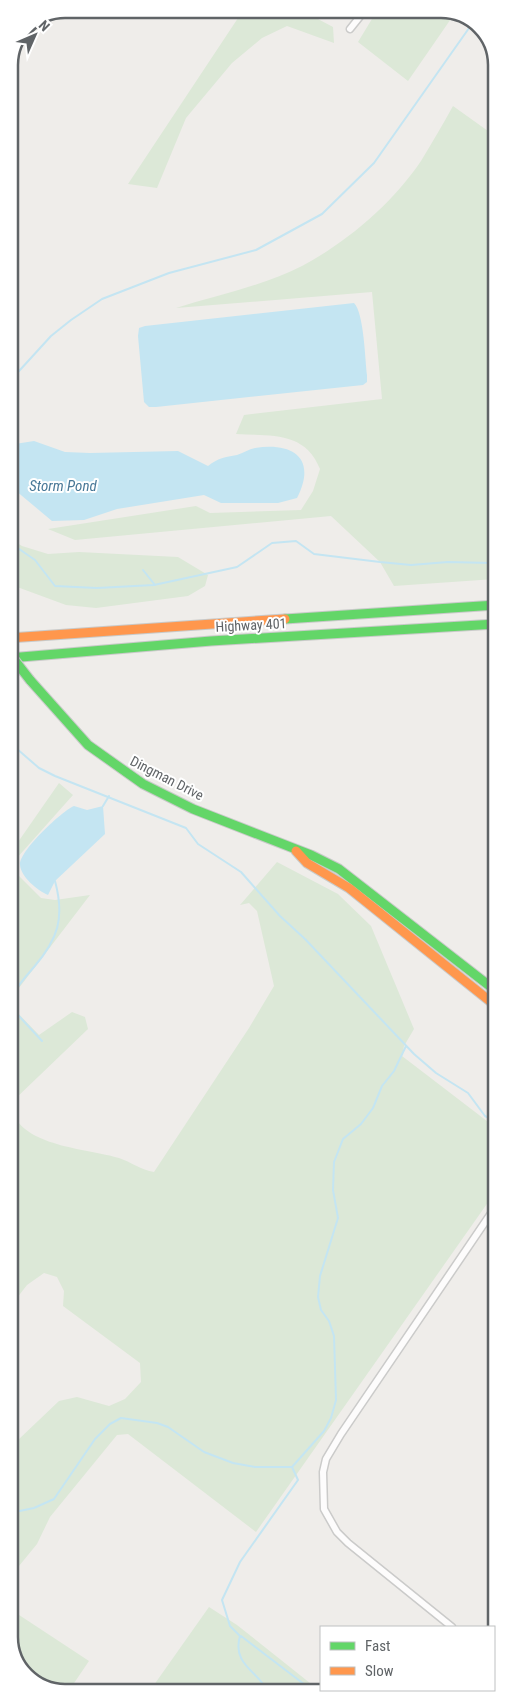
<svg xmlns="http://www.w3.org/2000/svg" width="505" height="1701" font-family="'Roboto Condensed',sans-serif">
  <style>
    .green { fill: #dce8d7 }
    .water { fill: #c4e5f2 }
    .lines { fill: none; stroke-linecap: round; stroke-linejoin: round }
    .stream { stroke: #c4e5f2; stroke-width: 2 }
    .street-casing { stroke: #cbcbca; stroke-width: 9 }
    .fast-casing { stroke: #c9cac9; stroke-width: 11 }
    .slow-casing { stroke: #c9cac9; stroke-width: 11 }
    .street { stroke: #fdfcfc; stroke-width: 6 }
    .fast { stroke: #63d668; stroke-width: 9 }
    .slow { stroke: #ff974d; stroke-width: 9 }
    .fast-bridge-casing { stroke: #c9cac9; stroke-width: 11; stroke-linecap: butt }
    .fast-bridge { stroke: #63d668; stroke-width: 9 }
    .labels { text-anchor: middle; dominant-baseline: central; stroke-width: 4; stroke-linejoin: round; paint-order: stroke }
    .street-label { font-size: 14px; fill: #606467; stroke: #fff }
    .water-label { font-size: 15px; font-style: italic; fill: #487897; stroke: #fff }
    .rim { fill: none; stroke: #606467; stroke-width: 2.5 }
  </style>
  <rect width="100%" height="100%" fill="#efedea"/>
  <!-- green -->
  <path class="green" d="M244 9H299L333 27 334 43 287 26 262 38 232 63 186 118 157 188 128 184Z
    M378 9H447L455 13 408 81 358 42Z
    M453 106 495 136V579L394 586 380 562 331 516 75 540 48 529 196 506 210 513 301 510 313 491 320 469C305 431 271 436 236 434L244 415 382 399 372 292 176 308C217 295 263 286 302 266 347 242 392 204 421 161 432 143 443 124 453 106Z
    M9 538 22 546 48 554 79 552 178 557 208 575 205 586 188 596 96 608 66 605 9 584Z
    M59 783 73 795 16 859 18 875 41 898 55 900 90 895 9 1001V855Z
    M277 862 338 894 371 926 414 1029 404 1046 402 1056 496 1128V1191L256 1532 128 1434 117 1435 50 1517 37 1544 10 1577V1477L18 1440 59 1401 77 1397 109 1406 125 1399 141 1382 140 1363 63 1306 64 1291 57 1277 44 1273 27 1285 10 1307 9 1004 39 1035 72 1012 85 1017 88 1029 14 1100C14 1105 12 1111 14 1115 28 1147 90 1149 119 1158 131 1162 141 1170 154 1172L249 1028 274 986 257 911 249 903 240 905Z
    M209 1607 237 1625 320 1691 149 1692Z
    M10 1609 89 1661 68 1692H61L28 1679 10 1648Z"/>
  <!-- water -->
  <path class="water" d="M354 303C364 313 365 359 367 375V382L363 385 156 407H149L144 402 138 336 139 328 145 326Z
    M34 441 65 452 90 453 178 451 208 466C218 458 225 457 237 455 243 453 249 449 255 448 294 442 317 459 297 498L278 503H221L204 495 117 509 84 520 52 521 9 485V452L15 444Z
    M74 806 87 810 103 806 105 834 55 881 48 895C37 890 21 877 20 865 19 851 62 811 74 806Z"/>
  <g class="lines">
    <!-- stream -->
    <path class="stream" d="M9 382 51 336 71 320 102 299 169 273 256 250 322 214 374 163 474 21
      M9 542 35 560 55 586 97 588 154 585 237 567 272 543 296 541 314 554 380 562 411 565 448 562 491 563 495 559
      M143 570 155 585
      M9 742 39 768 55 776 186 828 198 844 241 872 280 916 305 939 414 1054 436 1073 468 1093 485 1116 496 1122
      M103 806 109 796
      M42 1041 18 1015 11 998C17 986 25 977 34 967 58 939 65 918 55 881
      M292 1467 324 1431 331 1418 336 1400 334 1336 329 1321 321 1310 318 1297 320 1276 338 1218 333 1190 334 1162 343 1139 361 1124 373 1108 382 1086 394 1071 406 1046
      M10 1513 34 1508 54 1499 95 1439 110 1424 121 1418 157 1423 168 1427 204 1452 233 1463 255 1467H292
      M241 1636 313 1691
      M267 1692C262 1673 231 1666 240 1636L230 1626 222 1600 240 1562 298 1480 292 1467"/>
    <defs>
      <path id="street" d="M350 29 366 9
        M452 1627 348 1543 337 1532 324 1509 323 1472 326 1459 341 1434 496 1206"/>
      <path id="fast" d="M285 619 496 605
        M9 658 211 641 496 624
        M30 680 88 745 143 784 193 809 311 855 339 869 496 991"/>
      <path id="slow" d="M9 638 285 619
        M296 851 307 863 349 888 496 1006"/>
    </defs>
    <!-- street casing -->
    <use href="#street" class="street-casing"/>
    <!-- fast casing -->
    <use href="#fast" class="fast-casing"/>
    <!-- slow casing -->
    <use href="#slow" class="slow-casing"/>
    <!-- street -->
    <use href="#street" class="street"/>
    <!-- fast -->
    <use href="#fast" class="fast"/>
    <!-- slow -->
    <use href="#slow" class="slow"/>
    <defs>
      <path id="fast-bridge" d="M9 653 30 680"/>
    </defs>
    <!-- fast-bridge casing -->
    <use href="#fast-bridge" class="fast-bridge-casing"/>
    <!-- fast-bridge -->
    <use href="#fast-bridge" class="fast-bridge"/>
  </g>
  <g class="labels">
    <!-- street labels -->
    <g class="street-label">
      <text transform="translate(251 625) rotate(-3)">Highway 401</text>
      <text transform="translate(167 778) rotate(27)">Dingman Drive</text>
    </g>
    <!-- water labels -->
    <g class="water-label">
      <text x="63" y="486">Storm Pond</text>
    </g>
  </g>
  <!-- crop -->
  <path d="M0 0H505V1701H0ZM65 18H441A47 47 0 0 1 488 65V1637A47 47 0 0 1 441 1684H65A47 47 0 0 1 18 1637V65A47 47 0 0 1 65 18Z" fill="#fff" fill-rule="evenodd"/>
  <path class="rim" d="M65 18H441A47 47 0 0 1 488 65V1637A47 47 0 0 1 441 1684H65A47 47 0 0 1 18 1637V65A47 47 0 0 1 65 18Z"/>
  <!-- legend -->
  <rect x="320" y="1626" width="175" height="65" fill="#ffffff" stroke="#bfc1c2"/>
  <rect x="330" y="1642" width="25" height="8" fill="#63d668" stroke="#bfc1c2"/>
  <text x="365" y="1651" font-size="15" fill="#606467">Fast</text>
  <rect x="330" y="1667" width="25" height="8" fill="#ff974d" stroke="#bfc1c2"/>
  <text x="365" y="1676" font-size="15" fill="#606467">Slow</text>
  <!-- north arrow -->
  <g transform="translate(35 35) rotate(45)" stroke="#ffffff" stroke-width="4" paint-order="stroke">
  <path d="M0-4L9 19L0 12L-9 19Z" fill="#606467"/>
  <text y="-8" font-size="14" font-weight="bold" text-anchor="middle" fill="#606467">N</text>
  </g>
</svg>
